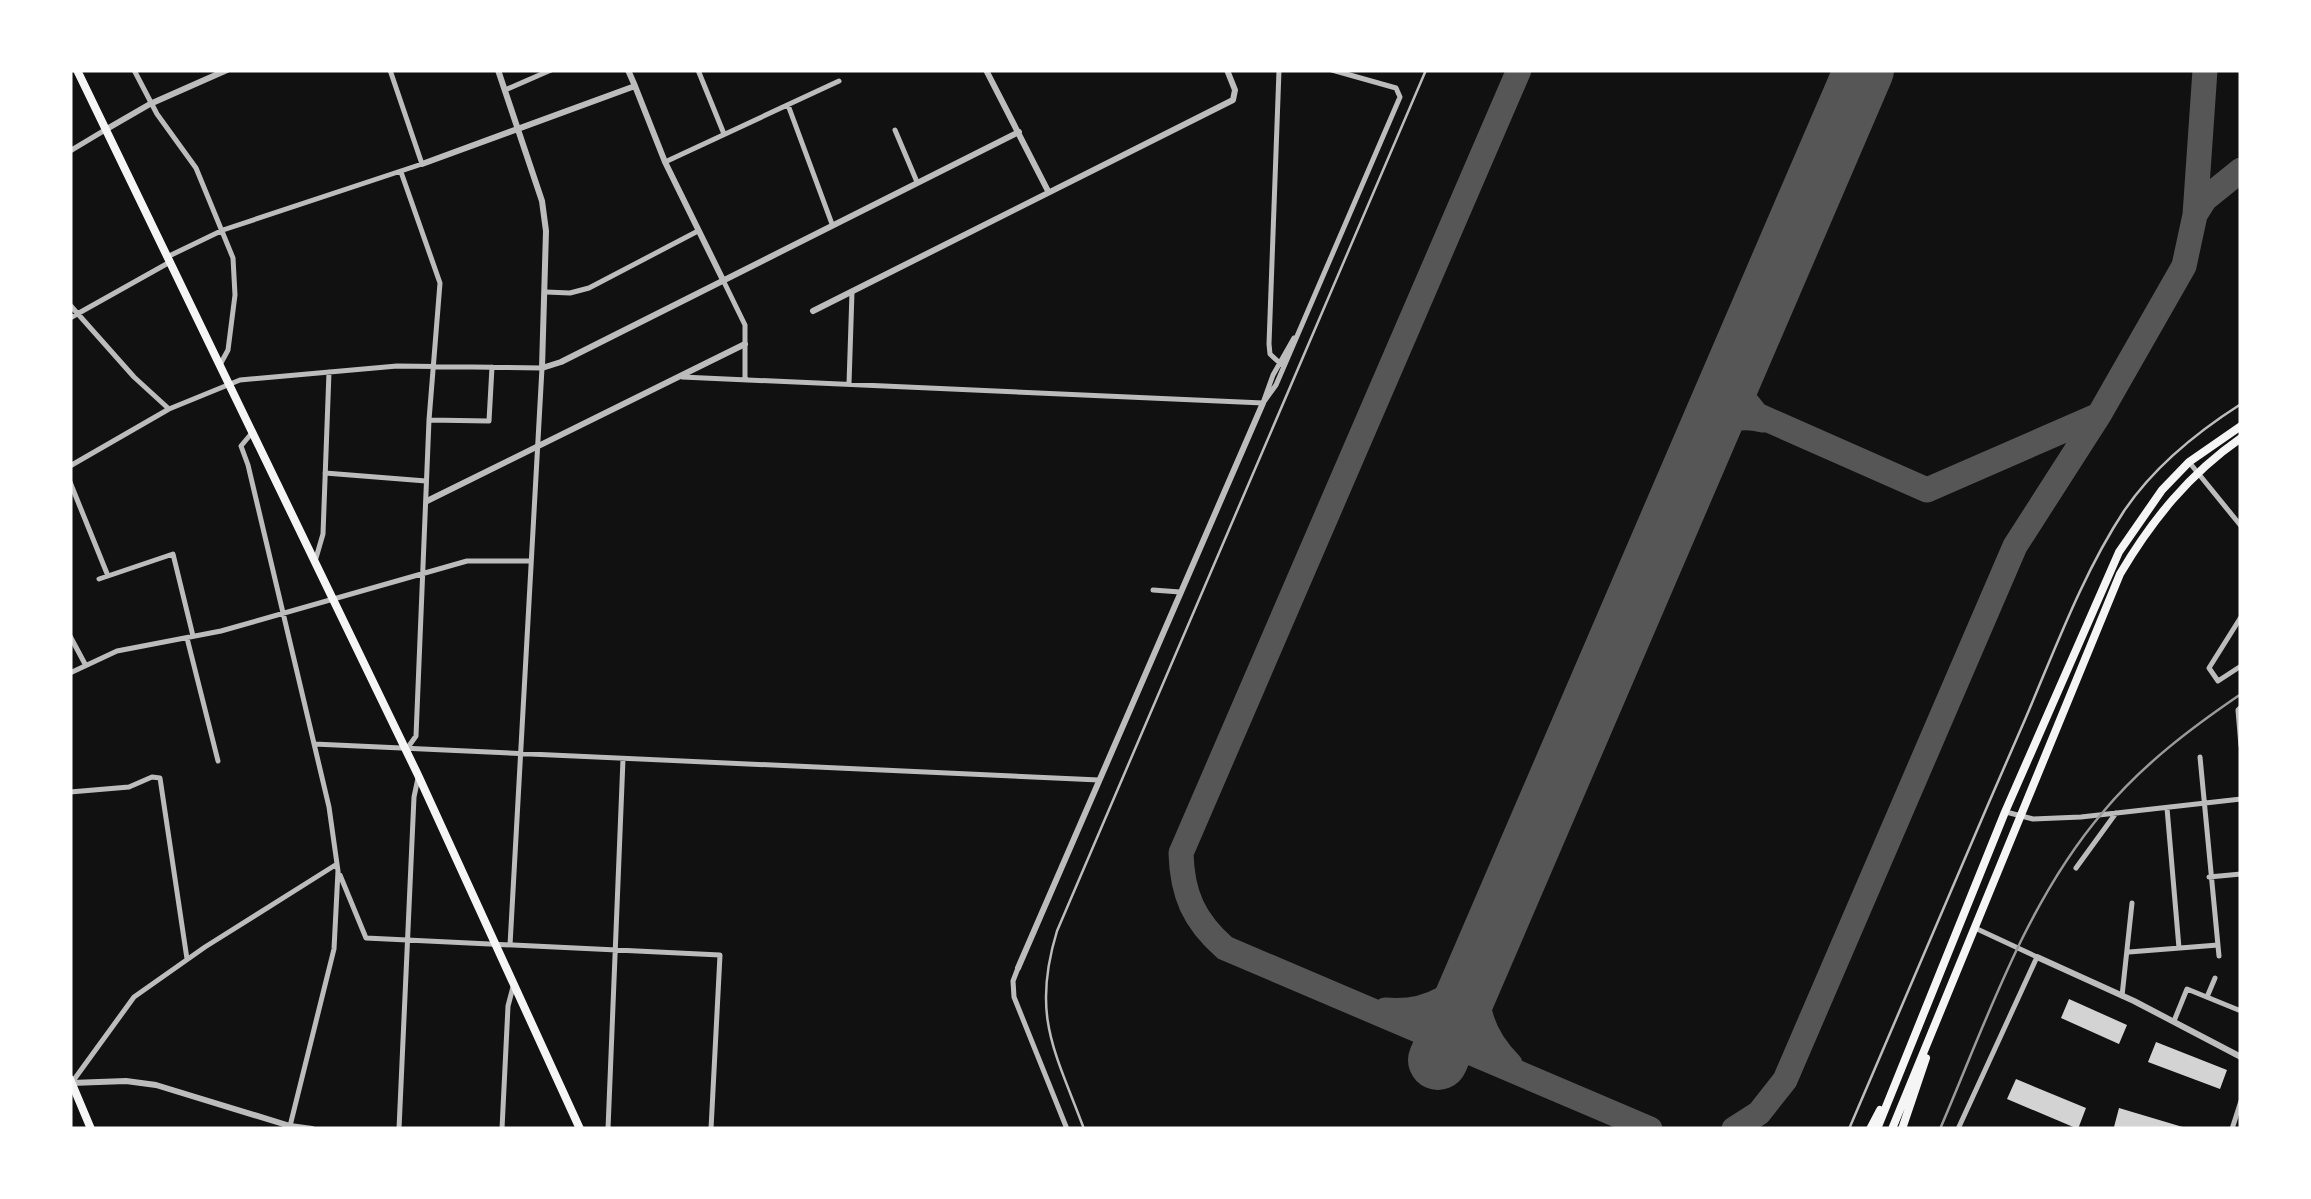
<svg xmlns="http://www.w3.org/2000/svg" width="2311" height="1199" font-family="'Fira Sans Condensed',sans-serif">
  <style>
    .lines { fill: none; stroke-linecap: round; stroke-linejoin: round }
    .taxiway { stroke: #565656; stroke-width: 25 }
    .runway { stroke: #565656; stroke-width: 60 }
    .building { fill: #d3d3d3 }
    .service { stroke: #bcbcbc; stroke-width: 2.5 }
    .minor { stroke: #bcbcbc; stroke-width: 5 }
    .tertiary { stroke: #bcbcbc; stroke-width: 6 }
    .primary { stroke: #f5f5f5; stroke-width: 8 }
    .trunk { stroke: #f5f5f5; stroke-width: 8 }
    .rail { stroke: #9a9a9a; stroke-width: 2.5 }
  </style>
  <rect width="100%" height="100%" fill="#111"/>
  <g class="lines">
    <!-- taxiway -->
    <path class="taxiway" d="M1519 70 1181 853C1182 894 1194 921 1225 948L1650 1129
      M2195 215 2205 199 2241 170
      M1737 366 1740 394 1757 415 1927 490 2099 415
      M1708 434C1724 418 1742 415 1763 420
      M1481 964C1471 1002 1482 1036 1510 1064
      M1385 1010C1430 1014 1461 994 1483 956
      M1734 1129 1759 1113 1785 1080 2015 546 2099 415 2184 266 2195 215 2205 70"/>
    <!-- runway -->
    <path class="runway" d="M1438 1060 1864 70"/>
  </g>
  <!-- building -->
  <path class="building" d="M2069 999 2127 1025 2119 1044 2061 1018Z
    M2156 1042 2227 1070 2220 1089 2148 1062Z
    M2016 1079 2086 1108 2078 1129 2007 1099Z
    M2119 1108 2186 1128V1129L2114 1127Z"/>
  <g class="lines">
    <!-- service -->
    <path class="service" d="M1084 1129C1055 1051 1031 1016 1057 931L1426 70
      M1849 1129C1907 996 1962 863 2020 731 2052 658 2080 578 2124 511 2153 468 2197 432 2241 404"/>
    <!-- minor -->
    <path class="minor" d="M134 70 157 114 196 168 233 258 235 295 228 350 221 363
      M698 70 724 134
      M1279 70 1269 344 1270 354 1283 366
      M505 90 551 70
      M788 105 832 224
      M895 130 917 182
      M70 151 105 130
      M665 162 839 81
      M401 172 440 283 429 420 416 736 406 750
      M167 257 223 230 422 164 390 70
      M723 280 745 325V379
      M546 292 570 293 589 288 698 231
      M70 305 134 377 169 409
      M70 318 170 262
      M682 377 1263 403
      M849 384 852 292
      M1264 400 1273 375 1294 338
      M1263 403 1276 385 1400 97 1396 88 1332 70
      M429 420 489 421 492 367
      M251 434 241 446 248 465 329 807 338 871 334 949 290 1126
      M2189 462 2241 526
      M70 466 169 409 240 380 397 366 542 368 510 945
      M325 473 426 481
      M70 482 108 576
      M316 558 323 534 329 372
      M99 579 173 554 193 636
      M1153 590 1180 592
      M2241 617 2209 668 2218 681 2241 666
      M70 636 85 664
      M187 638 218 761
      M70 673 117 651 221 631 467 561H530
      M2241 707 2238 710 2241 746
      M314 744 1099 780
      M2200 757 2219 956
      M70 792 129 787 152 777 160 778 187 959
      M2167 808 2179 948
      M2006 812 2033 819 2081 817 2241 799
      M2076 868 2116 813
      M340 875 366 938 720 955 711 1129
      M2209 877 2241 874
      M2129 952 2218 945
      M1018 968 1013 981 1014 997 1067 1129
      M2122 996 2132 903
      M2207 997 2215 978
      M2174 1021 2187 989 2241 1011
      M73 1081 134 997 205 947 337 864
      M399 1129 414 797 418 778
      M502 1129 508 1006 513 987
      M608 1129 623 759
      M1958 1129 2037 957 1975 928
      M2232 1129 2241 1101"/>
    <!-- tertiary -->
    <path class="tertiary" d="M498 70 542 201 546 231 542 368 561 362 1019 132
      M986 70 1048 191
      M635 86 665 162 723 280
      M105 130 150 104 227 70
      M422 164 635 86 628 70
      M813 311 1233 100 1235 90 1227 70
      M427 501 745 344
      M2037 957 2134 1001 2241 1057
      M1018 968 1263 403
      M71 1083 126 1081 156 1085 290 1126 312 1129"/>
    <!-- primary -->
    <path class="primary" d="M77 70 418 775 580 1129
      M70 1079 91 1129"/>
    <!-- trunk -->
    <path class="trunk" d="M1870 1129 1880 1110
      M1877 1129 2005 812 2119 552 2162 490 2189 462 2241 426
      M1892 1129 2120 574C2152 520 2189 474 2241 438
      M1902 1129 1926 1058"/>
    <!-- rail -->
    <path class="rail" d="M1940 1129C1986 1022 2026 902 2103 812 2142 765 2191 728 2241 694"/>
  </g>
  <!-- border -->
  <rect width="2311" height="1199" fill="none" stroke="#ffffff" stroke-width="145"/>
</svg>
